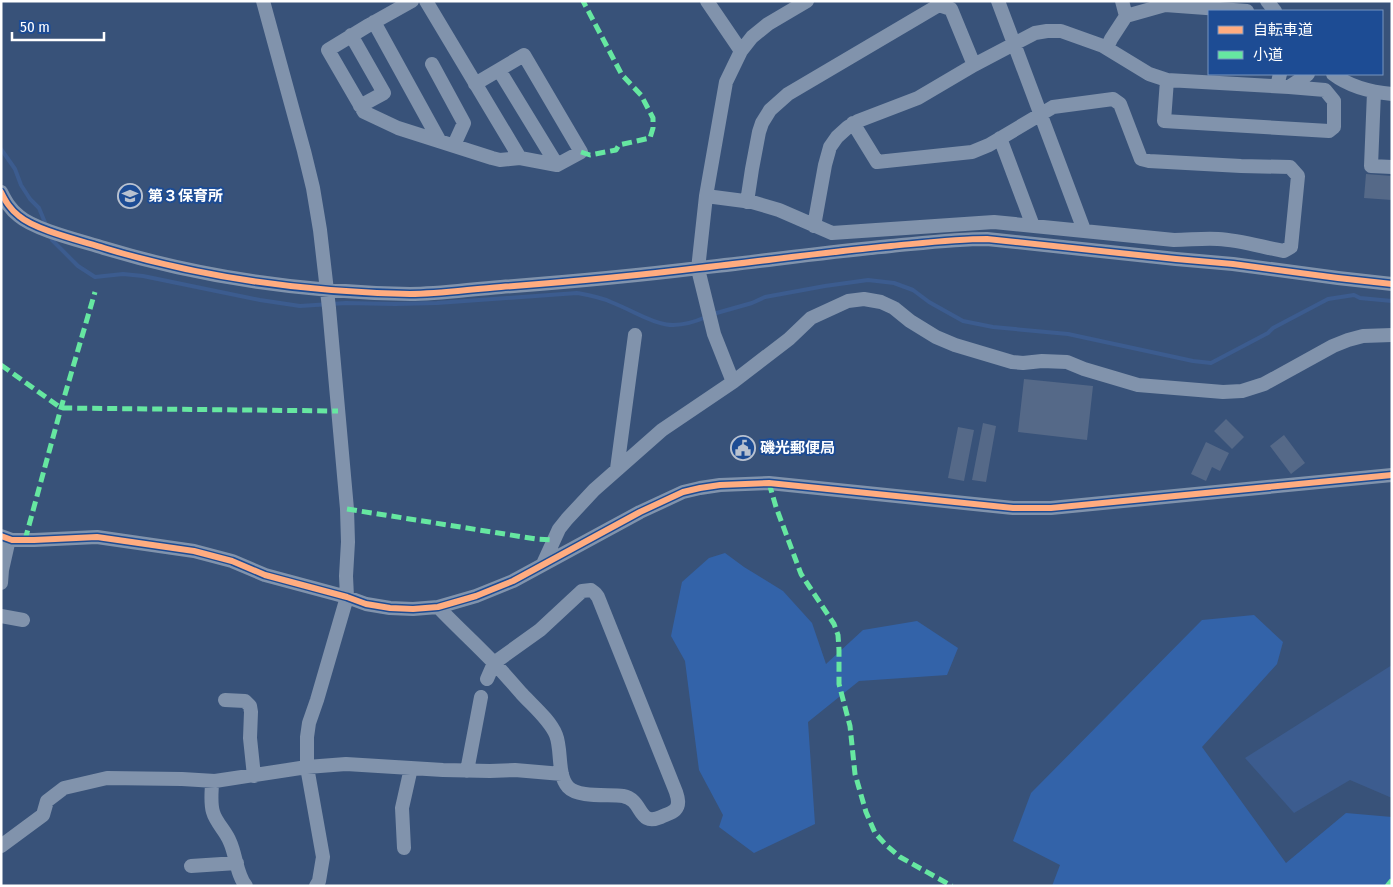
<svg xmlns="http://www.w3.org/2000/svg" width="1393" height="887" font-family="'Fira Sans Condensed','Noto Sans JP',sans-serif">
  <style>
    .green { fill: #3363a9 }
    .water { fill: #3c5c8f }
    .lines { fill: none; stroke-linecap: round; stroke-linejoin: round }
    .stream { stroke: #3c5c8f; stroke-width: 4 }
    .building { fill: #556988 }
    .minor { stroke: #8193ac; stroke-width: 14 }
    .quiet { stroke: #66e7a1; stroke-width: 5; stroke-dasharray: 10 5; stroke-linecap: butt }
    .cycleway-casing { stroke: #1d4c94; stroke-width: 9 }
    .cycleway { stroke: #ffac80; stroke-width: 6 }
    .labels { text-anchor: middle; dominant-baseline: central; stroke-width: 4; stroke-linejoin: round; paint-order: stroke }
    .poi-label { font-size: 15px; font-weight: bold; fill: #fff; stroke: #1d4c94; text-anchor: start }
  </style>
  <rect width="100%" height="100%" fill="#385279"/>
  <!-- green -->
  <path class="green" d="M725 553 744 567 783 591 812 623 826 664 863 630 917 621 958 648 947 675 859 681 808 722 815 824 754 853 719 827 723 815 699 770 685 661 671 636 682 582 709 558Z
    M1254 615 1283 642 1277 664 1202 747 1286 863 1346 813 1392 817V886H1052L1060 865 1013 841 1031 793 1202 620Z"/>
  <!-- water -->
  <path class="water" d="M1392 665V798L1350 780 1294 813 1245 758Z"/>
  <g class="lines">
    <!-- stream -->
    <path class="stream" d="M1 149 15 169 21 185 30 199 39 208 46 225
      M51 237 52 240 78 266 95 277 123 274 143 276 260 300 300 306 346 303 395 304 437 303 577 293C588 295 600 297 611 302 649 317 663 336 706 317
      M713 314 752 303 765 297 825 286 868 280 894 283 913 290 929 302 963 321 993 327 1068 334 1193 361 1211 363 1268 333 1273 328 1328 299 1354 295 1360 298 1392 301"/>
  </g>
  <!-- building -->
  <path class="building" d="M1366 174 1392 176V200L1364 198Z
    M1024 379 1093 386 1087 440 1018 432Z
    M1226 419 1244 437 1232 449 1214 431Z
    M983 423 996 426 986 482 972 480Z
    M958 427 974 430 964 481 948 478Z
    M1284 435 1305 463 1291 474 1270 446Z
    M1206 442 1229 453 1220 471 1212 467 1206 481 1191 474Z"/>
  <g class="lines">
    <!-- minor -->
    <path class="minor" d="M263 1 304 151 313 188 320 230 329 308 347 509 348 542 346 576 347 597 317 700 309 723 307 737V767L323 857 319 881 316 886
      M412 1 369 25 328 50 364 112 398 128 492 158 500 160 520 158 426 1
      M707 1 741 51
      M998 1 1084 230
      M1122 1 1126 16
      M1267 1 1275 11
      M374 22 439 140
      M351 35 384 93 360 106
      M1107 48 1111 39 1126 16 1165 5 1247 11
      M432 64 464 123 454 145
      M499 70 557 165
      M1333 74C1350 87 1371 92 1392 94
      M1167 80 1164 121 1329 131 1334 127V101L1325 90 1289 87
      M475 84 524 55 581 152 557 165 520 158
      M1277 86 1280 74
      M1374 92 1371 166 1392 167
      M1000 138 1033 226
      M1 192C6 202 10 209 19 216 35 230 82 241 104 248 203 278 307 292 410 294 440 294 471 289 501 287 567 282 634 276 699 268 763 261 827 252 891 246 923 243 955 239 987 239L1176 259 1233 264 1338 278 1392 284
      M706 196 752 202 779 210 832 233 994 222 1174 240C1189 240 1203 238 1218 239 1240 240 1262 247 1284 251L1291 247 1298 176 1290 167 1241 166 1149 161 1141 159 1120 104 1113 99 1053 107 989 145 972 152 877 162 853 123
      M747 202 752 169 759 132 762 123 770 110 788 94 939 5 951 9 974 65
      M814 226 825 165 830 147 837 137 848 127 858 121 918 98 974 65 1035 33 1047 31H1061L1103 46 1149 74 1167 80 1289 87 1303 78 1308 74
      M733 382 714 334 698 269 706 196 726 82 741 51 752 37 768 24 807 1
      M617 469 635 335
      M1 536 12 540H34L97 537 194 551 232 561 265 575 347 597 366 604 390 608 413 609 438 607 476 596 513 581 640 512 683 492 700 488 720 485 769 483 1013 508H1051L1392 475
      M543 564 559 529 567 519 594 490 662 430 733 382 789 339 811 318 848 301 864 299 881 302 894 308 910 321 936 337 955 345 1012 362 1023 363 1042 361 1067 362 1084 369 1138 385 1223 392 1242 391 1264 384 1333 346 1348 340 1363 336 1392 335
      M1 583 2 570 9 539
      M438 607C456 626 476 644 494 663 504 673 513 684 522 694 533 706 550 720 556 735 562 750 557 775 568 787 578 798 609 794 623 796 644 800 637 827 661 817 665 815 672 813 675 810 680 805 678 798 676 792L598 597 595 593 591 590 582 591 540 630 494 663 487 679
      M1 616 23 620
      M225 700 245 701 250 706 251 712 250 738 254 776
      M467 771 481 697
      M212 781C212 791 210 802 213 812 216 823 226 831 230 842 236 855 237 876 246 886
      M1 846 43 815 47 801 64 788 107 778 182 779 215 781 307 767 346 764 443 770 490 771 515 770 562 774
      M404 848 402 808 411 768
      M191 866 237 863"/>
    <!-- quiet -->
    <path class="quiet" d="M581 152 590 155 616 150 619 145 650 138 653 128V118L641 95 622 75 583 1
      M1 365 61 408 338 411
      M769 483 776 507 801 574 834 624 838 635 839 650V684L850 726 855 774 866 812 875 833 886 845 900 857 952 886
      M347 509 536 539 554 540
      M25 540 61 408 95 292
      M1387 886 1392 880"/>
    <defs>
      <path id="cycleway" d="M1 192C6 202 10 209 19 216 35 230 82 241 104 248 203 278 307 292 410 294 440 294 471 289 501 287 567 282 634 276 699 268 763 261 827 252 891 246 923 243 955 239 987 239L1176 259 1233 264 1338 278 1392 284
        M1 536 12 540H34L97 537 194 551 232 561 265 575 347 597 366 604 390 608 413 609 438 607 476 596 513 581 640 512 683 492 700 488 720 485 769 483 1013 508H1051L1392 475"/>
    </defs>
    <!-- cycleway casing -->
    <use href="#cycleway" class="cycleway-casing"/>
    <!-- cycleway -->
    <use href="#cycleway" class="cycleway"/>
  </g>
  <!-- icons -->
  <defs>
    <symbol id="school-ring" viewBox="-11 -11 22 22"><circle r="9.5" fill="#1d4c94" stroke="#b9c2d0" stroke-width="1.5"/><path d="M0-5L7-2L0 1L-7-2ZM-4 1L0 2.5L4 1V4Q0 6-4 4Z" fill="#b9c2d0"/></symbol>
    <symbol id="civic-ring" viewBox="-11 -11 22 22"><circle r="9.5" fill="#1d4c94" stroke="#b9c2d0" stroke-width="1.5"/><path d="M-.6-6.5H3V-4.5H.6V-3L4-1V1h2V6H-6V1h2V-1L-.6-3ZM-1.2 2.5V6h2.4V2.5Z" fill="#b9c2d0"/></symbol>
  </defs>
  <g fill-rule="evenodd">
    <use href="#school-ring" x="116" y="182" width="28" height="28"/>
    <use href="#civic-ring" x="729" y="434" width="28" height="28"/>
  </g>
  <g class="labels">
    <!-- poi labels -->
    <g class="poi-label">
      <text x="148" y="196">第３保育所</text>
      <text x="760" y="448">磯光郵便局</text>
    </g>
  </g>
  <!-- border -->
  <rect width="1393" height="887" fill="none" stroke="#ffffff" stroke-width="5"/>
  <!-- legend -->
  <rect x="1208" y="10" width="175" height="65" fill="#1d4c94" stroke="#7794bf"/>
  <rect x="1218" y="26" width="25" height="8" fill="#ffac80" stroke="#7794bf"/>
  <text x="1253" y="35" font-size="15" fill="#ffffff">自転車道</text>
  <rect x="1218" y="51" width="25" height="8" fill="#66e7a1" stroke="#7794bf"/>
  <text x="1253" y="60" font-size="15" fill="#ffffff">小道</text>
  <!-- scale -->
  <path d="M12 32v8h92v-8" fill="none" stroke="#ffffff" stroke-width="2.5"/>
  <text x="20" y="32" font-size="15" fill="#ffffff" stroke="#1d4c94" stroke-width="4" paint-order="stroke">50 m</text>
</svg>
